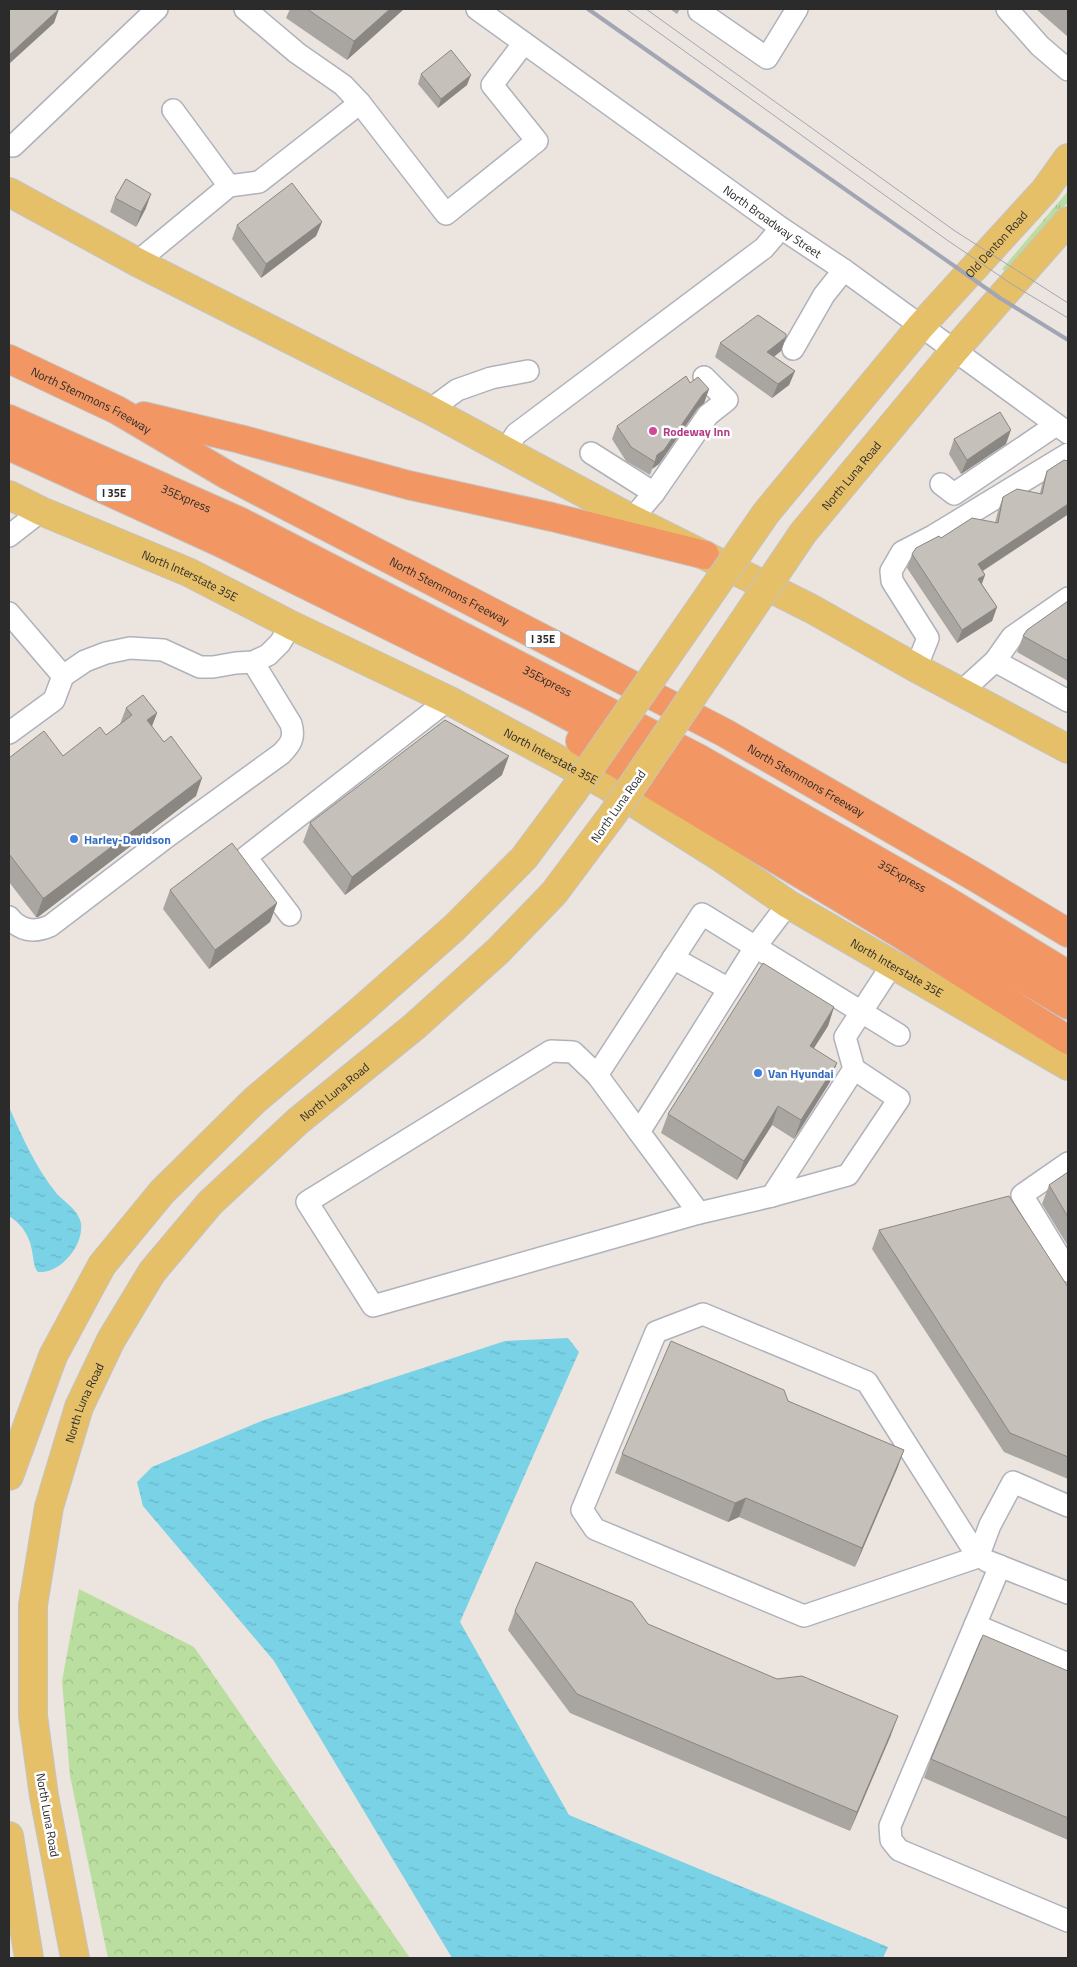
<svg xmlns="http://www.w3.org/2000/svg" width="1077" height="1967" font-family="'Titillium Web',sans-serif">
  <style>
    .grass { fill: url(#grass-tufts) }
    .forest { fill: url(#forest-crowns) }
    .water { fill: url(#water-ripples) }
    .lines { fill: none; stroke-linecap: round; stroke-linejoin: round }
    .minor-casing { stroke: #afb2bb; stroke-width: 24 }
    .major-casing { stroke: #c4c4c4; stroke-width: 30 }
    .highway-casing { stroke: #c4c4c4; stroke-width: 30 }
    .minor { stroke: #fff; stroke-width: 21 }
    .major { stroke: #e6bf69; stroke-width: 28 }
    .highway { stroke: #f29663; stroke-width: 28 }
    .tram { stroke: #a2a6b4; stroke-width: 1 }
    .rail { stroke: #a2a6b4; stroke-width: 4 }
    .major-bridge-casing { stroke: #c4c4c4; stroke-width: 30; stroke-linecap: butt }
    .major-bridge { stroke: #e6bf69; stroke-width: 28 }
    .wall { fill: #a9a5a0 }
    .shaded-wall { fill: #8a8682 }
    .building { fill: #c5c0ba; stroke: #8a8682 }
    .hotel-dot { fill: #d1479c; stroke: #fff; stroke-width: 2 }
    .shop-dot { fill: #3f7fe0; stroke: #fff; stroke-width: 2 }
    .labels { text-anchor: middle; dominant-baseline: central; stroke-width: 5; stroke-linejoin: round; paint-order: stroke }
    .shield { fill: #fff; stroke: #6b6b6b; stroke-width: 1 }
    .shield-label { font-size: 11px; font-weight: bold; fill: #2b2b2b }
    .street-label { font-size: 12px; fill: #2b2b2b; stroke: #fff }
    .hotel-label { font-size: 12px; font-weight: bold; fill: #b23c85; stroke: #fff; text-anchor: start }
    .shop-label { font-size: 12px; font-weight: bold; fill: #366cbe; stroke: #fff; text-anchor: start }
  </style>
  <defs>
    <pattern id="grass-tufts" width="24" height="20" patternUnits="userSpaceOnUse" patternTransform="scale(1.25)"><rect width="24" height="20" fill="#bade9f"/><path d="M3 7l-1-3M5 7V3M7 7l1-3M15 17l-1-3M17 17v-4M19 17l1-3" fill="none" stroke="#a0bf89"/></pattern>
    <pattern id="forest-crowns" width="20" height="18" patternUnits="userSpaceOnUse" patternTransform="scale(1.25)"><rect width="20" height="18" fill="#bade9f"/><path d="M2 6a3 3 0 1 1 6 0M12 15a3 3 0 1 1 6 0" fill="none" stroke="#a0bf89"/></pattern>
    <pattern id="water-ripples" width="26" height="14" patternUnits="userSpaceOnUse" patternTransform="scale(1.25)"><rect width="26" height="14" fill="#7ad2e6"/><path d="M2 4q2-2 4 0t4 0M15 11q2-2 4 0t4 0" fill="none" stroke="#6ab4c5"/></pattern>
  </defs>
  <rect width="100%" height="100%" fill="#ece5df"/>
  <!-- grass -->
  <path class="grass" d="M1068 191V202L1008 273 1002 269Z"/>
  <!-- forest -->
  <path class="forest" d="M79 1589 194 1647 410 1958H108L70 1776 62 1681Z"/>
  <!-- water -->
  <path class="water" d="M9 1107C22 1137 36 1168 57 1194 66 1203 78 1210 81 1223 84 1246 60 1274 38 1272 34 1267 34 1263 33 1257 31 1238 24 1226 9 1216Z
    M568 1338 579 1352 460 1622 569 1815 888 1947 883 1958H452L274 1661 143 1506 137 1482 152 1467 264 1420 505 1341Z"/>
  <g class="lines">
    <defs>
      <g id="minor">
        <path id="s1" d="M477 9 781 228 844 270 1068 433"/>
        <path d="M1007 9 1040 46 1068 70"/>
        <path d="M699 11 767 58 797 9"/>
        <path d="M360 103 446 214 537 141 492 85 524 43"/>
        <path d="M173 110 229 186"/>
        <path d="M13 146 157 9"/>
        <path d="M137 262 229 186 259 182 360 103 343 85 297 53 245 9"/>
        <path d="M793 349 824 295 844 270"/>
        <path d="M430 410 457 390 491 378 528 371"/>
        <path d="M506 450 516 434 764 248 781 228"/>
        <path d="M591 453 654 493"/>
        <path d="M941 484 954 494 1056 425"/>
        <path d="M632 519 654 493 708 415 727 400 704 377"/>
        <path d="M9 536 41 511"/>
        <path d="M9 613 63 676 85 661 106 653 130 648 163 650 200 667H213L236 663 253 662 268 655 280 643 291 625"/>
        <path d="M995 661 1012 637 1068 598"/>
        <path d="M916 668 928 638 892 581 891 571 902 552 933 536 1068 454"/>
        <path d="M962 691 995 661 1068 701"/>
        <path d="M9 733 54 700 63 676"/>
        <path d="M788 904 756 946 639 1132 699 1213 772 1196 854 1069 845 1037 892 965"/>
        <path d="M290 915 246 857 448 700"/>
        <path d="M9 917C20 931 34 933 50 926L168 836 281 754C291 744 295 738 291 724L253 662"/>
        <path d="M673 958 729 989"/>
        <path d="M597 1075 573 1052 551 1051 307 1202 373 1306 699 1213"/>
        <path d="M639 1132 597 1075 702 914 899 1035"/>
        <path d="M1068 1163 1022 1195 1068 1271"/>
        <path d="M772 1196 848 1175 899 1099 854 1069"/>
        <path d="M978 1557 867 1382 703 1314 656 1332 582 1510 595 1529 804 1616 978 1557 990 1525 1013 1482 1068 1506"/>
        <path d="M987 1561 1068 1593"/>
        <path d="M1000 1566 890 1826 891 1840 899 1850 1068 1921"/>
        <path d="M975 1625 1068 1664"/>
      </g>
      <g id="major">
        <path d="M9 192 137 262 430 410 632 519 812 609 916 668 1068 749"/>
        <path id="s2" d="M9 495 41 511 188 572 291 625 448 700 606 785 720 857 788 904 1068 1066"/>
        <path id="s3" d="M766 513 920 327 1045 190 1068 158"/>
        <path id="s4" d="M803 533 954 351 1068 221"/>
        <path d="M9 1476 53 1356 102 1265 162 1192 255 1100 359 1012 454 928 524 858 573 792"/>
        <path d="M9 1836 29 1958"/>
        <path id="s5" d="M75 1958 44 1796 33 1716V1605L49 1507 79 1407 111 1340 152 1272 210 1203 298 1121 415 1026 498 951 554 893 613 814"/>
      </g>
      <g id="highway">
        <path id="s6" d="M9 359 117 410 227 475 725 733 975 877 1068 933"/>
        <path d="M144 416 240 439 408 485 552 517 705 555"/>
        <path id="s7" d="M9 419 239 521 698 758 944 899 1068 975"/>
        <path d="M9 446 219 542 533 697 684 777 1068 1005"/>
        <path d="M580 741 902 935 1068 1040"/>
      </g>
    </defs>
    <!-- minor casing -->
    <use href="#minor" class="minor-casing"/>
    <!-- major casing -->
    <use href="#major" class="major-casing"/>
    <!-- highway casing -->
    <use href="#highway" class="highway-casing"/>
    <!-- minor -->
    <use href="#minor" class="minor"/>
    <!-- major -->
    <use href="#major" class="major"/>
    <!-- highway -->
    <use href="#highway" class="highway"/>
    <!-- tram -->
    <path class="tram" d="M626 9 947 240 1013 285 1068 318
      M646 9 955 231 1068 303"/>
    <!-- rail -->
    <path class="rail" d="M588 9 1000 298 1068 340"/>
    <defs>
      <path id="major-bridge" d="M573 792 766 513
        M613 814 803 533"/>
    </defs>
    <!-- major-bridge casing -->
    <use href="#major-bridge" class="major-bridge-casing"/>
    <!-- major-bridge -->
    <use href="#major-bridge" class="major-bridge"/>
  </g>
  <!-- wall -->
  <path class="wall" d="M290 9H404L347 60 286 18Z
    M670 9H680L677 14Z
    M1036 9H1068V37Z
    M421 74 467 85 438 108 418 84Z
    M115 198 146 208 136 227 110 212Z
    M322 222 316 236 261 278 232 239 237 225Z
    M786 337 781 351 774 357 795 371 789 385 772 398 715 357 720 343Z
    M690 383 709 389 704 403 698 408 659 464 652 469 650 475 626 461 612 439 617 426Z
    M954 439 1006 444 961 474 949 454Z
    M1068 461V516L1067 515 983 571 985 575 982 584 997 607 992 621 957 643 907 568 912 554 941 538 995 523 998 511 1003 497 1040 493 1042 485 1047 471Z
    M1068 601V681L1017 652 1023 636Z
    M126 708 157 713 152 726 196 796 38 917H36L9 882V758L63 756 106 735 120 724Z
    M502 775 345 895 303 842 310 823Z
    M170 890 277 903 270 922 209 969 163 909Z
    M834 1007 828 1026 814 1048 830 1082 794 1139 772 1125 737 1180 661 1133 668 1114Z
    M1068 1172V1246L1042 1204 1049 1185Z
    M879 1230 1068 1287V1479L1004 1452 872 1249Z
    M788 1401 904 1450 897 1469 855 1567 739 1517 728 1522 615 1473 622 1454Z
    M515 1611 648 1624 891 1735 850 1831 570 1713 508 1630Z
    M1068 1671V1840L924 1778 931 1759Z"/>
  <!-- shaded-wall -->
  <path class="shaded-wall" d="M59 9 54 23 9 64V55Z
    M390 9H404L347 60 354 41Z
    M471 75 467 85 438 108 441 99Z
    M151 194 146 208 136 227 141 212Z
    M322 222 316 236 261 278 266 264Z
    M786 337 781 351 761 366 767 352Z
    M795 371 789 385 772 398 778 384Z
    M709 389 704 403 698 408 659 464 652 469 650 475 657 455 703 394Z
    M1011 430 1006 444 961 474 967 460Z
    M1068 504 1067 515 973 577 978 564Z
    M985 575 980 588 978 579Z
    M997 607 992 621 957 643 962 630Z
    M157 713 150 731 147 720Z
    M509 756 502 775 345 895 352 877Z
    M202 778 196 796 38 917H36L43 898Z
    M277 903 270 922 209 969 215 950Z
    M834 1007 828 1026 803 1065 810 1046Z
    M837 1063 830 1082 794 1139 801 1120Z
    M778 1106 772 1125 737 1180 744 1161Z
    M904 1450 897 1469 855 1567 862 1548Z
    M746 1498 739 1517 728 1522 735 1503Z
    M898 1716 891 1735 850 1831 857 1812Z"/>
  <!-- building -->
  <path class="building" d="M9 9H59L9 55Z
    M307 9H390L354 41Z
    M451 50 471 75 441 99 421 74Z
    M126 179 151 194 141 212 115 198Z
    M292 183 322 222 266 264 237 225Z
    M758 315 786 334V337L767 352 795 371 778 384 720 343Z
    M686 376 690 383 698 377 709 389 703 394 664 450 657 455 655 462 631 447 617 426Z
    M1000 412 1011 430 967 460 954 439Z
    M1064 460 1068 461V504L978 564 985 575 978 579 997 607 962 630 912 554 916 548 939 536 941 538 972 518 998 523 1003 497 1017 489 1042 494 1047 471Z
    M1068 601V661L1023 636 1027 630Z
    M143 695 157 713 147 720 164 742 171 736 202 778 44 898H43L9 854V758L44 731 63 756 100 727 106 735 132 715 126 708Z
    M445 720 509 756 352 877 310 823Z
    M232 843 277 903 215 950 170 890Z
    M763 963 834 1007 810 1046 837 1063 801 1120 778 1106 744 1161 668 1114Z
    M1068 1172V1217L1049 1185Z
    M1009 1196 1068 1287V1457L1010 1433 879 1230Z
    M671 1341 784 1390 788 1401 904 1450 862 1548 746 1498 735 1503 622 1454Z
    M536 1562 632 1602 648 1624 777 1679 802 1676 898 1716 857 1812 577 1694 515 1611Z
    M983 1635 1068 1671V1818L931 1759Z"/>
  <!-- markers -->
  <circle class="hotel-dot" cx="653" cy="431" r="5"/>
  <g class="shop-dot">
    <circle cx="74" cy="839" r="5"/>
    <circle cx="758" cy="1073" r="5"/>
  </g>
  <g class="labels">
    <!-- shield labels -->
    <g class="shield">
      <rect x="96.5" y="484.5" width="35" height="17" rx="4"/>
      <rect x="525.5" y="630.5" width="35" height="17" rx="4"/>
    </g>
    <g class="shield-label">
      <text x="114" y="493">I 35E</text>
      <text x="543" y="639">I 35E</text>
    </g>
    <!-- street labels -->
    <g class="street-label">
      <text stroke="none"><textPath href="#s1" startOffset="364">North Broadway Street</textPath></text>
      <text stroke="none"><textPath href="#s3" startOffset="354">Old Denton Road</textPath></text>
      <text stroke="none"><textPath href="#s6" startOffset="92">North Stemmons Freeway</textPath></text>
      <text stroke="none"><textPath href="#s4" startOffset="75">North Luna Road</textPath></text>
      <text stroke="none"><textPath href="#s7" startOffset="194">35Express</textPath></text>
      <text stroke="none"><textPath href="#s2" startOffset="198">North Interstate 35E</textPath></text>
      <text stroke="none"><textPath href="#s6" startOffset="498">North Stemmons Freeway</textPath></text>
      <text stroke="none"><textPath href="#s7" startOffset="599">35Express</textPath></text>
      <text stroke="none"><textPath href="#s2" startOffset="602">North Interstate 35E</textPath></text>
      <text stroke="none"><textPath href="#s6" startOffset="902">North Stemmons Freeway</textPath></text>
      <text transform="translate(618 806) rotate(-55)">North Luna Road</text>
      <text stroke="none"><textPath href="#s7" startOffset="1004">35Express</textPath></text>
      <text stroke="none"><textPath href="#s2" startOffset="1008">North Interstate 35E</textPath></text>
      <text stroke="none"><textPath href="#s5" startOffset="971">North Luna Road</textPath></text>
      <text stroke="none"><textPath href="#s5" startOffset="566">North Luna Road</textPath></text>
      <text transform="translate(48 1815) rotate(80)">North Luna Road</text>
    </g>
    <!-- hotel labels -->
    <g class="hotel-label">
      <text x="663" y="431">Rodeway Inn</text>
    </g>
    <!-- shop labels -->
    <g class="shop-label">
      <text x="84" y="839">Harley-Davidson</text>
      <text x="768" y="1073">Van Hyundai</text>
    </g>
  </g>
  <!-- border -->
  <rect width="1077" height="1967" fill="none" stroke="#2b2b2b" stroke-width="20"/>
</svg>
